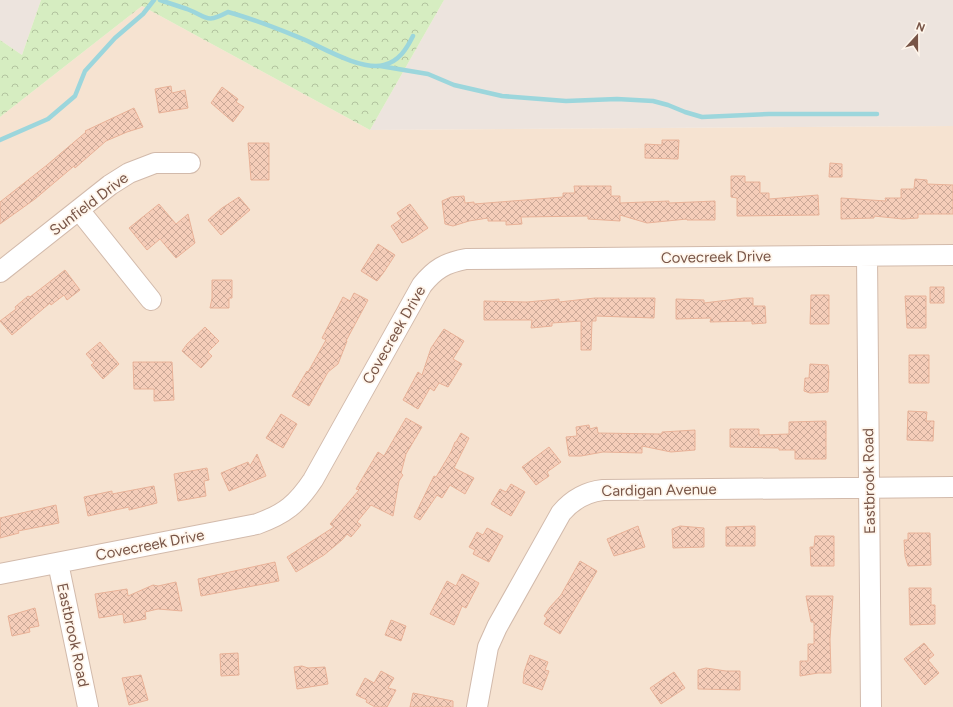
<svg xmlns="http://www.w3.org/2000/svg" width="953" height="707" font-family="Figtree,sans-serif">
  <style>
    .residential { fill: #f6e3d1 }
    .industrial { fill: #ede4de }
    .forest { fill: url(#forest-crowns) }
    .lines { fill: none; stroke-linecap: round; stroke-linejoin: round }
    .stream { stroke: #9cd6dc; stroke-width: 4.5 }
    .building { fill: url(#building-cross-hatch); stroke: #e9b298 }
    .minor-casing { stroke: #d2baab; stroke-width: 22 }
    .minor { stroke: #fff; stroke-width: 20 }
    .labels { text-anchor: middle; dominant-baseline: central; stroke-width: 3.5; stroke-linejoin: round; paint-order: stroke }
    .street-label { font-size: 15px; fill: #785547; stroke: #fff6ec }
  </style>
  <defs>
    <pattern id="forest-crowns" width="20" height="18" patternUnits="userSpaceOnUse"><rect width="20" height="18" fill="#d6edc1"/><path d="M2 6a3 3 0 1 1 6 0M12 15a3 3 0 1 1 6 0" fill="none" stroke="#b2c39f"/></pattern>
    <pattern id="building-cross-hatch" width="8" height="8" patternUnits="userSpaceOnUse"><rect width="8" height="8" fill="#f5cdb9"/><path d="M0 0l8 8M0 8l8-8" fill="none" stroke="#cba998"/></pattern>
  </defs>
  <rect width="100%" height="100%" fill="#fef2e4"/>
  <!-- residential -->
  <path class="residential" d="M142 6 370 130 953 126V707H0V117Z"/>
  <!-- industrial -->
  <path class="industrial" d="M0 0H41L22 55 0 40Z
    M444 0H953V126L370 130Z"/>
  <!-- forest -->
  <path class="forest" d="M41 0H444L370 130 142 6 0 117V40L22 55Z"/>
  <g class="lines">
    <!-- stream -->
    <path class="stream" d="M160 0C169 3 178 6 187 9 208 17 205 24 228 12 254 19 278 29 303 39 323 48 362 71 384 65 399 61 406 50 413 36
      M380 66 428 74 454 85 502 96 566 101 617 99 653 101 668 105 685 112 702 117 769 114H877
      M0 140 48 119 75 96 85 71 115 38 143 14 154 0"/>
  </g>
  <!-- building -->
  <path class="building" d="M171 86 172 93 185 90 188 108 159 113 155 89Z
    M222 87 238 99 236 102 244 107 233 122 211 103Z
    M134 108 143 127 127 132 106 141 75 168 74 166 35 199 0 224V202L47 165 86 132 85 131Z
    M662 140H679L678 159 645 158V144L662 145Z
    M248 143H269V180H251Z
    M830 163 842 164V177H829Z
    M731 176H745V182H760V193H769V199L818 195 819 215 737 216V198L731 197Z
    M915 179 927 180V184L953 185V214H918V218L903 219 874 216V218L841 219V198L886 201 885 198H901V189H914Z
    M574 186H611V196H620V203L669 201V203L715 201V220H687V219L647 223 620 215V221L588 219V216L521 217 522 224 506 225V221H488V218L469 221 453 226 445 224 442 201 451 197 464 196 465 203 474 202V204L563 197V193H575Z
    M239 197 250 210 221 235 208 220 222 208Z
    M159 204 176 224 188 214 195 243 176 258 160 239 147 250 129 228Z
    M410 204 428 228 413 238 402 243 391 226 401 219 397 213Z
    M378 244 395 255 384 272 377 281 361 271Z
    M65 270 80 290 67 300 64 295 51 305 50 303 12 335 0 321 16 309 15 307 28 296 30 297Z
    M212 280H232V298H229V308H210L212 298Z
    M930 287H944V303H930Z
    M354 293 368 300 346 341H347L338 364 328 372 309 406 292 396 307 371 308 372 326 340 322 338 343 297 350 301Z
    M811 295H829V324H810Z
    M905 296H926V328H907Z
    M595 298H655L654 318 596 316V321H592L591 350H581V321L552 323V326L531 328 532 320H484V301L527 302 559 299V302Z
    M744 298H753V306H765L766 323 752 324V321L710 322 711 318 676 319V299L704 300V303Z
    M205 327 219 341 208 352 212 356 201 368 182 351 187 344Z
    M444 329 464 341 453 359 462 364 448 387 439 383 434 391 430 388 418 409 403 400 418 372 422 375 431 348Z
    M100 342 119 364 103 379 91 365 94 363 86 354Z
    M909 355H929V383H909Z
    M133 362H172L174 400 154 401V389H134Z
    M810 364 828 365 829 372 828 392 810 393 804 391 805 378H809Z
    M908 411 927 412 926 421H934L933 441 907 440Z
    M281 414 297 424 283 448 266 438Z
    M406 418 422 427 406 454 401 473 403 475 399 481 393 516 371 505 357 522 361 525 351 537 347 534 342 540 324 555 296 572 287 557 334 527 330 524 359 490 356 489 378 452 384 456Z
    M826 421V459H795V450H779V448L730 447V429H759V435L789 434V422Z
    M589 425 590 429 597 427 598 433 662 434V432L695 430V450L671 452 642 446V453L603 452 581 456H569L566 437 577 436 576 427Z
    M461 433 469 438 454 468 474 478 465 494 450 485 442 498 437 495 420 520 414 517 434 476 436 477 451 452 455 442H456Z
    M549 447 561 462 547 472 549 476 536 485 522 467Z
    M257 454 266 476 229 491 221 473 248 462 250 466Z
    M207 468 209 480 204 481 206 496 178 501 174 474Z
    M511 484 525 492 511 516 491 504 500 489 506 492Z
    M154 486 157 503 129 510V507L88 516 84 497 112 491V494Z
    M56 505 59 523 18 531 19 533 0 538V518Z
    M638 526 645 547 614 556 607 539Z
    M680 526 704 528V547L673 548 672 529Z
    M755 526V546H726V527Z
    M487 528 503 536 489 562 473 554 475 550 469 547 477 532 483 535Z
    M908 533H930L931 565 908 566 905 556 904 540H908Z
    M815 536H834V566H811L810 547H814Z
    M580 561 597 571 560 634 544 624 547 618 544 616 550 607 561 595Z
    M275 562 279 581 201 596 198 579Z
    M462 574 479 583 466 608 462 606 454 625 430 614 447 581 456 586Z
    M176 582 182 611 158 609 145 612 146 619 124 623 123 614 99 618 95 594 127 589 128 596 153 585 158 586Z
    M909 588H931V605H935V624L910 625Z
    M806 596H833L830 639 831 673H818L800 676V661H808V644H814V622H811Z
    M35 608 39 626 29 628 30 632 12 636 8 616Z
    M391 620 406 626 401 641 385 635Z
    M924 643 934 655 928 660 939 673 925 685 904 659Z
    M238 653 239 675 221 676 220 654Z
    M530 655 548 662 545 670 549 671 542 690 523 683 524 672Z
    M302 666 308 668 325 667 328 684 297 689 294 667Z
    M706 668 726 671H740V690L698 689V670Z
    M381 671 394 678 388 688 396 690 387 707H375L366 702 367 700 356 695 365 678 374 683Z
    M674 672 685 688 661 704 650 688Z
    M141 675 148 700 129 705 122 678Z
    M413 693 453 701V707H410Z"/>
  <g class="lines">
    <defs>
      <path id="minor" d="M79 210 151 300
        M867 256 871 707
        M0 272 110 185 129 173 155 163H190
        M58 563 88 707
        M0 574 257 524C285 514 297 504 313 480L422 285C435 269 445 263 466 259L953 255
        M477 707 486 658 488 647 497 627 561 513C572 500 585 492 603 490L953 487"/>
    </defs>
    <!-- minor casing -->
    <use href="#minor" class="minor-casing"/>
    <!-- minor -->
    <use href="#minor" class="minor"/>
  </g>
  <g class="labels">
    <!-- street labels -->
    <g class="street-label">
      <text transform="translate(89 204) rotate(-37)">Sunfield Drive</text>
      <text transform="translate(716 257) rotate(-1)">Covecreek Drive</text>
      <text transform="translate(394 335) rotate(-60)">Covecreek Drive</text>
      <text transform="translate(869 481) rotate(-91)">Eastbrook Road</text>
      <text transform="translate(659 490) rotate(-1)">Cardigan Avenue</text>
      <text transform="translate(150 545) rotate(-11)">Covecreek Drive</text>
      <text transform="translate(73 635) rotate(78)">Eastbrook Road</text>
    </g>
  </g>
  <!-- north arrow -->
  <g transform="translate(917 36) rotate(21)" stroke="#fff6ec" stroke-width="3" paint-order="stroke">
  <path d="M0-3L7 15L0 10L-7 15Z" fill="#785547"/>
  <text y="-6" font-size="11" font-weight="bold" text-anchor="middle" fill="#785547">N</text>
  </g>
</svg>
